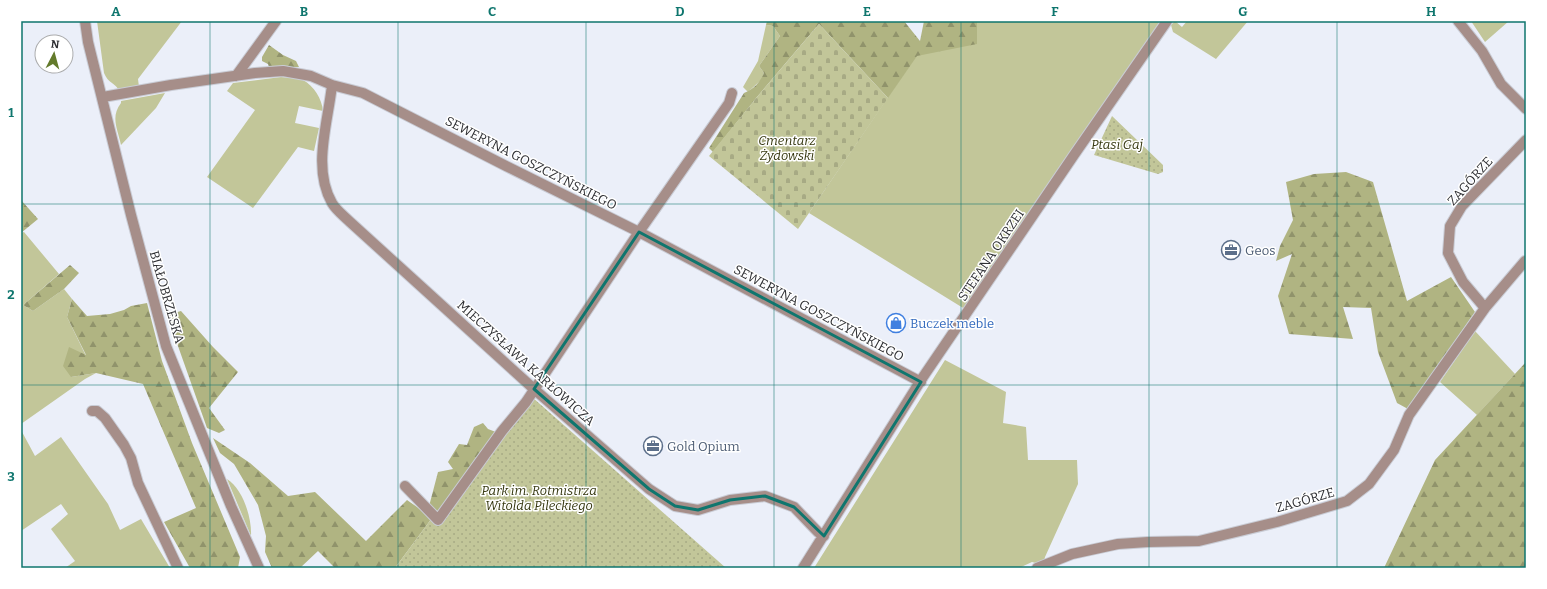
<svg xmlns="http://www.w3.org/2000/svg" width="1547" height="589" font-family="Bitter,serif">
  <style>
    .green { fill: #c2c699 }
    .forest { fill: url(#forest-firs) }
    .cemetery { fill: url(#cemetery-stones) }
    .park { fill: url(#park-dots) }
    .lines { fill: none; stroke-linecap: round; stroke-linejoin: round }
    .minor-casing { stroke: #c9ccd5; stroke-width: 12 }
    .minor { stroke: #a68e89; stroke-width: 10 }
    .marked { fill: none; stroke: #0f766e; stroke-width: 3; stroke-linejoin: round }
    .grid { fill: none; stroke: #0f766e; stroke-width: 1; stroke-opacity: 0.55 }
    .labels { text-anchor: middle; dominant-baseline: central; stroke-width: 3; stroke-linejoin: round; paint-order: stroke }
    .park-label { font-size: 13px; font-style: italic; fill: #363810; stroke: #fff }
    .street-label { font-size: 13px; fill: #2e2f33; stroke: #fff }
    .service-label { font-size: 13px; fill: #4e5e75; stroke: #fff; text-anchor: start }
    .shop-label { font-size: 13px; fill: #366cbe; stroke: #fff; text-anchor: start }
    .neatline { fill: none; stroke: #0f766e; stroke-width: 1.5 }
    .grid-label { font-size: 13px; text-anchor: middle; font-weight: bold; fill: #0f766e }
  </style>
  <defs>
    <pattern id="forest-firs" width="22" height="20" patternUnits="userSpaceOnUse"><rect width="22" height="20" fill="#b0b482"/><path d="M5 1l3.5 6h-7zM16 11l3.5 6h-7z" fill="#90936b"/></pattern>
    <pattern id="cemetery-stones" width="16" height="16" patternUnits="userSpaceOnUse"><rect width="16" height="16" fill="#c2c699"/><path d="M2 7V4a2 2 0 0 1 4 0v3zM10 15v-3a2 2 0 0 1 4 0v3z" fill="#a7aa84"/></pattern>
    <pattern id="park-dots" width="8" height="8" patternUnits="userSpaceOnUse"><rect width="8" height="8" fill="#c2c699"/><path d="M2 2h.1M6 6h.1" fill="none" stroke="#a7aa84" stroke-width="1.8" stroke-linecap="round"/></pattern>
  </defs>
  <rect width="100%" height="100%" fill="#ebeff9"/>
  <!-- green -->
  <path class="green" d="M97 21H182L138 79 139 87 118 89C115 83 108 83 104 73Z
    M940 21H1167L968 311 809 213Z
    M1175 21 1182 27 1187 21H1248L1216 59 1173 32 1171 25Z
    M1471 21H1509L1485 42Z
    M766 25 773 26 780 36 759 66 764 73 762 79 748 92 743 87 758 61Z
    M281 77C287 78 297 77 303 80 314 86 322 99 323 111L299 106 295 123 319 128 314 151 298 147 253 208 207 177 255 110 227 91 233 83Z
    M165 93 156 108 121 145C118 130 110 117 121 103V101Z
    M24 232 59 274 23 305 33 311 64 289 72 299 67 317 86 356 71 377 96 373 85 379 21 424V233Z
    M1475 331 1515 374 1477 415 1440 382Z
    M945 360 1006 392 1003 423 1026 427 1028 460H1077L1078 484 1045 557 1043 565 1032 562 1019 568H814Z
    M21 430 35 456 61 437 108 504 120 530 141 519 170 568H65L75 561 51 529 68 514 61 504 21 531Z
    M227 479C243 489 252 518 251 536Z"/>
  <!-- forest -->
  <path class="forest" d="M767 21H904L920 41 924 21H977V44L917 56 888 98 819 24 757 97 713 152 709 148 744 93C753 90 761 81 764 73L759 66 780 36 773 26 766 25Z
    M269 45 283 55 296 61 299 67H269L268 64 262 61V57Z
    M1346 172 1373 182 1407 301 1451 277 1475 312 1408 409 1397 403 1378 352 1371 308 1343 307 1353 339 1289 334 1278 296 1292 254 1276 261 1280 246 1293 220 1286 182 1314 174Z
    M21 200 38 219 21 233Z
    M70 265 79 273 64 289 33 311 23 305Z
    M72 299 87 316 110 314 124 310 131 306 147 303 162 361 192 443 240 557 238 568H190L164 522 196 508 143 384 96 373 71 377 63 366 69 347 86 355 67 317Z
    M181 311 213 347 238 372 209 408 225 430 219 433 207 428 167 315Z
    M1526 362V568H1384L1435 460Z
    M483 423 488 429 501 434 432 518 395 568H335L318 551 300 568H272L265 552 266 536 258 505 234 464 220 453 213 438 250 463 288 496 315 492 366 541 407 500 427 514 438 472 453 469 448 462 459 444 467 445 474 427Z"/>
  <!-- cemetery -->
  <path class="cemetery" d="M819 24 888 98 798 229 709 156 757 97Z"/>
  <!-- park -->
  <path class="park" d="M1112 116 1163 165V172L1158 174 1094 155Z
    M532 397 726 568H395L432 518Z"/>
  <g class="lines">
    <defs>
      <path id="minor" d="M85 21 88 42 131 215 166 346 231 506 259 568
        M1458 21 1482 51 1501 84 1526 109
        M236 76 276 21
        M332 85C328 123 312 168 332 203 336 210 344 216 349 221L534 389 649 489 675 506 698 510 730 500 765 496 794 507 818 532 824 536
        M103 97 171 85 255 73 283 71 311 76 332 85 363 93 506 166 639 232 921 382
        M1485 308 1463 282 1448 253 1450 226 1462 206 1526 140
        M92 411H97L105 418 124 445 131 458 138 483 178 568
        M405 486 438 520 502 431 526 402 639 232 729 103 732 93
        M803 568 923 377 1074 155 1167 21
        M1037 568 1072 554 1118 544 1148 542 1199 541 1277 522 1347 501 1369 484 1394 450 1409 415 1485 308 1525 261"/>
    </defs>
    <!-- minor casing -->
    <use href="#minor" class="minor-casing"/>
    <!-- minor -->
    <use href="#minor" class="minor"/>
  </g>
  <!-- marked area -->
  <path class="marked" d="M639 232 921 382 824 536 794 507 765 496 730 500 698 510 675 506 649 489 534 389Z"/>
  <!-- grid -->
  <path class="grid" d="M210 21V568M398 21V568M586 21V568M774 21V568M961 21V568M1149 21V568M1337 21V568M21 204H1526M21 385H1526"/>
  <!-- icons -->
  <defs>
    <symbol id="office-ring" viewBox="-11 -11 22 22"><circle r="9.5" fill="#fff" stroke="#5c6f8a" stroke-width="1.5"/><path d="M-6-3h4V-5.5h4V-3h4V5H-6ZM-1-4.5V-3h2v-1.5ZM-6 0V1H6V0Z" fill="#5c6f8a"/></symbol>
    <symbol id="shop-ring" viewBox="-11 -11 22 22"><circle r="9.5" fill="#fff" stroke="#3f7fe0" stroke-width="1.5"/><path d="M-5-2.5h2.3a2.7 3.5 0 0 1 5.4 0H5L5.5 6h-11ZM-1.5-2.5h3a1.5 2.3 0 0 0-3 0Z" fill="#3f7fe0"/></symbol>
  </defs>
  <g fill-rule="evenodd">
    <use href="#office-ring" x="1220" y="239" width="22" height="22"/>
    <use href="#shop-ring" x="885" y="312" width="22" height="22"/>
    <use href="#office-ring" x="642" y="435" width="22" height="22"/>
  </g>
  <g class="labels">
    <!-- park labels -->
    <g class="park-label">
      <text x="787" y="140">Cmentarz<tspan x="787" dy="15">Żydowski</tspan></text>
      <text x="1117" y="144">Ptasi Gaj</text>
      <text x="539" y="490">Park im. Rotmistrza<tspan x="539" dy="15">Witolda Pileckiego</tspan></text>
    </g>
    <!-- street labels -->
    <g class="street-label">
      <text transform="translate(531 163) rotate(27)">SEWERYNA GOSZCZYŃSKIEGO</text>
      <text transform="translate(1470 181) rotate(-48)">ZAGÓRZE</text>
      <text transform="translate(991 255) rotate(-56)">STEFANA OKRZEI</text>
      <text transform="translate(167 297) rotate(74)">BIAŁOBRZESKA</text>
      <text transform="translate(819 313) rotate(28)">SEWERYNA GOSZCZYŃSKIEGO</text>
      <text transform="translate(526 363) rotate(42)">MIECZYSŁAWA KARŁOWICZA</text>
      <text transform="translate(1305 500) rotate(-16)">ZAGÓRZE</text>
    </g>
    <!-- service labels -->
    <g class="service-label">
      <text x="1245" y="250">Geos</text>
      <text x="667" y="446">Gold Opium</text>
    </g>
    <!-- shop labels -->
    <g class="shop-label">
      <text x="910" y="323">Buczek meble</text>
    </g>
  </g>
  <!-- border -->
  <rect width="1547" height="589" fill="none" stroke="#ffffff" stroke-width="44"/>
  <!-- north arrow -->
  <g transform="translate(54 54) rotate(6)"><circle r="19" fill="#ffffff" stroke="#abacad"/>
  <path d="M0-3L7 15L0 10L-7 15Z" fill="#637a2b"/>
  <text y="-6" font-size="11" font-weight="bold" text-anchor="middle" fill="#2e2f33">N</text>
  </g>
  <rect x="22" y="22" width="1503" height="545" class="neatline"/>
  <g class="grid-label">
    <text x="116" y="16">A</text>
    <text x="304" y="16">B</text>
    <text x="492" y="16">C</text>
    <text x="680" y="16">D</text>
    <text x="867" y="16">E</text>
    <text x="1055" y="16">F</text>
    <text x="1243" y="16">G</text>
    <text x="1431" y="16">H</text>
    <text x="11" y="117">1</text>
    <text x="11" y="299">2</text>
    <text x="11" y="481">3</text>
  </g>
</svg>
